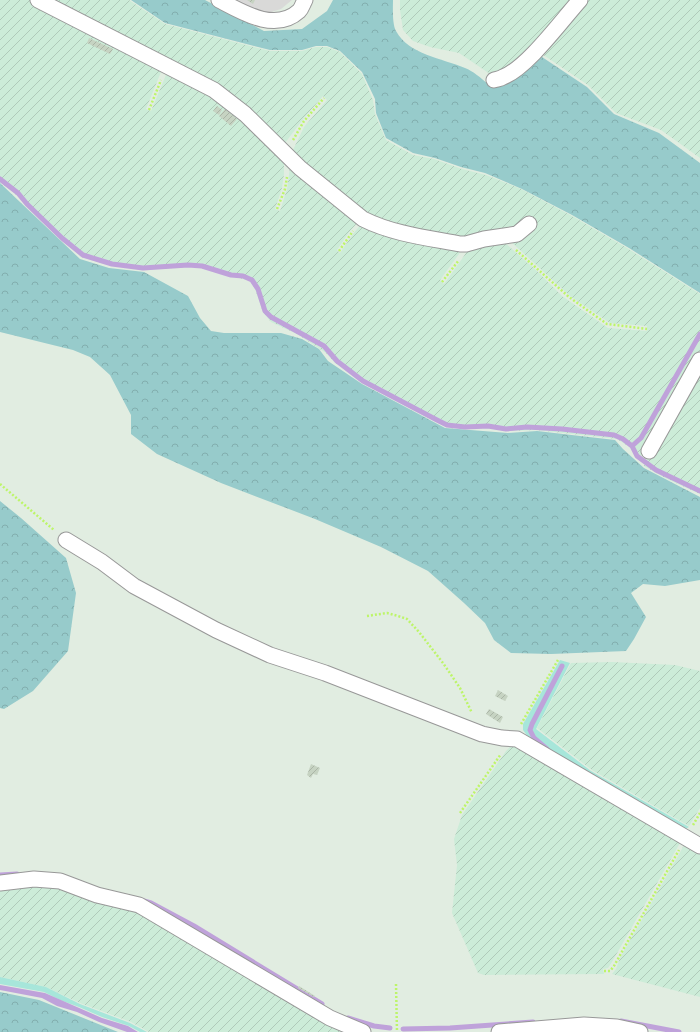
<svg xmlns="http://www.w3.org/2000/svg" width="700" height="1032" font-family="'Work Sans',sans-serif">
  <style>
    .residential { fill: #d9d9d8 }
    .farmland { fill: url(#farmland-furrows) }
    .grass { fill: #a7e6da }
    .forest { fill: url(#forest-crowns) }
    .water { fill: #bfa2da }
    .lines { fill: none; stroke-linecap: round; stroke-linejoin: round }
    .stream { stroke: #bfa2da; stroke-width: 5 }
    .building { fill: url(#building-hatch) }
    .street-casing { stroke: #989898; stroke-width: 17 }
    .path { stroke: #bdf569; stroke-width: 2.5; stroke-dasharray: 2 2; stroke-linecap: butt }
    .street { stroke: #fff; stroke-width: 15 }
  </style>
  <defs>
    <pattern id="farmland-furrows" width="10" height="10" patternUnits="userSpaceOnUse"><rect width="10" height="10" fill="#ccecd8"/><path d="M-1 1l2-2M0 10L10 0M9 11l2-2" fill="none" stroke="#afcab9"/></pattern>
    <pattern id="forest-crowns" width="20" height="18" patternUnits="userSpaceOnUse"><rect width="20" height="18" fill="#97cbcb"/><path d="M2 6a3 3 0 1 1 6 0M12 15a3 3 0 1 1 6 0" fill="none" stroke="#82aeae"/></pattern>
    <pattern id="building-hatch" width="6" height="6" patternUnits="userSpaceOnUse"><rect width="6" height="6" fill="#c6d3c2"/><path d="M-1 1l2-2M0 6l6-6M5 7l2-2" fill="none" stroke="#aab5a6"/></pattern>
  </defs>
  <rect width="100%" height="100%" fill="#e1ede1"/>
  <!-- residential -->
  <path class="residential" d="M237 0H292L281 9 268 13 258 12Z"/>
  <!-- farmland -->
  <path class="farmland" d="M0 0H30L163 67 146 109 151 111 168 70 208 91 224 102 253 126 284 155V174L282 188 275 209 280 211 287 189 290 167 293 164 358 218 359 221 350 231 337 250 340 253 353 234 362 223H365L382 229 461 247 459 254 440 280 444 284 464 256 471 244 496 238 503 241 537 271 562 296 608 328 647 331V326L610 323 570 296 508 239V237L518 235 526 229 531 225 529 223 515 233 461 242 431 237 390 226 366 218 310 173 293 156V150L304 127 327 100 323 96 304 118 285 143H284L235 102 216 88 43 0H129L165 24 270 51H302L316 47H327L340 52 362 74 373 100 375 114 386 140 413 155 434 159 462 169 486 175 521 189 572 216 627 248 700 294V354L645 451 638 459 631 448 617 439 536 430 508 431 486 428 465 429 446 426 363 382 335 363 326 353 297 334 271 322 263 312 255 289 251 281 215 272 201 267H188L142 270 109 265 81 257 14 193 0 182Z
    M400 0H574L516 64 493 76 459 53 430 47 413 41 403 30 400 10Z
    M584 0H700V158L661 130 616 113 588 85 539 52Z
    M700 363V494L665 478 644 466 649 453Z
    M612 662 675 665 700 671V808L689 826 592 770 537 728 571 663Z
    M514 746H517L679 839 680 843 612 962 608 968 603 969 604 974 484 975 478 973 452 913 457 865 454 839 462 815 506 751 510 747Z
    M687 845 700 850V997L612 974 616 969 620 958 683 847Z
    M36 883 133 906 355 1032H149L131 1022 80 1003 46 987 0 977V886Z"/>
  <!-- grass -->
  <path class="grass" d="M560 660 570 663 536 729 591 771 689 827 684 830 529 738 523 730V724Z
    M0 977 46 987 80 1004 130 1023 147 1032H140L129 1026 102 1017 79 1007 60 1000 44 992 0 984Z"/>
  <!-- forest -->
  <path class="forest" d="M131 0H205L264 31 302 29 327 11 333 0H393C393 7 392 24 396 31 409 55 442 58 465 68 473 71 481 78 488 84L539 55 587 87 614 114 659 133 700 163V293L629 248 572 215 522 189 485 173 461 167 435 158 413 153 386 138 376 113 375 99 362 72 340 51 327 46H316L302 50H270L165 23Z
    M0 183 80 259 109 268 144 272 188 296 200 318 211 331 224 333H281L302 339 319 349 328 361 362 384 445 428 508 433 537 431 615 440 623 449 644 468 700 497V580L665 586 643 584 631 593 646 617 634 639 626 651 551 654 511 653 494 640 485 623 464 603 428 571 381 547 315 519 221 483 157 454 131 434V415L110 375 90 357 73 350 0 332Z
    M0 501 21 518 66 558 76 593 68 651 33 691 4 709 0 708Z
    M0 992 39 1000 118 1032H0Z"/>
  <!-- water -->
  <path class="water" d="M0 985 45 993 102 1018 128 1026 138 1032H127L99 1022 77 1012 57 1006 42 998 0 990Z"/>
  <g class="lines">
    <!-- stream -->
    <path class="stream" d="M0 179 18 193 27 204 62 238 83 255 112 264 143 268 188 265 202 266 231 275 243 276 252 280 258 289 265 311 271 317 324 346 337 361 363 381 437 420 447 425 465 427 488 426 506 429 527 427 562 429 614 435 623 439 632 446 637 456 656 470 700 491
      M632 446 641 438 700 334
      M547 749 534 738 530 730 532 724 562 666
      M0 875 17 874
      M144 901 151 903 194 926 322 1004
      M348 1018 374 1026 390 1028
      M621 1021 679 1032
      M403 1029 450 1028 533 1022"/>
  </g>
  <!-- building -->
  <path class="building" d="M247 0H255L253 4Z
    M89 38 113 49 110 54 87 43Z
    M217 106 222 110 219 115 213 111Z
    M225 109 237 119 231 126 219 116Z
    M498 690 508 696 505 701 495 696Z
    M489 709 503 717 500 723 486 714Z
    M311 764 320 768 317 775 313 774 311 778 307 775Z
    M299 986 315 996 314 997 298 988Z"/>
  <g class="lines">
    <defs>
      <path id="street" d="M38 0 214 90 245 114 300 168 363 219C393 234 428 238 460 244H466L484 239 517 234 529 224
        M219 0C242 12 275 33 299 11 302 8 303 3 305 0
        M494 80C497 79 500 79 503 77 527 68 562 20 580 0
        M649 451 700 360
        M66 540 102 562 134 586 216 630 270 655 325 673 482 734 502 738 517 739 700 846
        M0 883 34 879 60 881 97 895 139 905 330 1018 363 1032
        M499 1032 584 1025 617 1027 640 1032"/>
    </defs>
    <!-- street casing -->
    <use href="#street" class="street-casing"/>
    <!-- path -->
    <path class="path" d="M149 110 161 80
      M293 140 304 121 324 98
      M277 209 285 189 287 177
      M516 250 569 297 607 324 647 329
      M339 251 353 231
      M442 282 459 260
      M0 484 54 530
      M367 616 387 613 398 616 407 619 419 632 443 663 460 688 472 713
      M521 724 558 660
      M460 813 501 754
      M693 825 700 813
      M604 971H610L614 966 679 850
      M396 984 397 1032"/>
    <!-- street -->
    <use href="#street" class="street"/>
  </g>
</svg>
